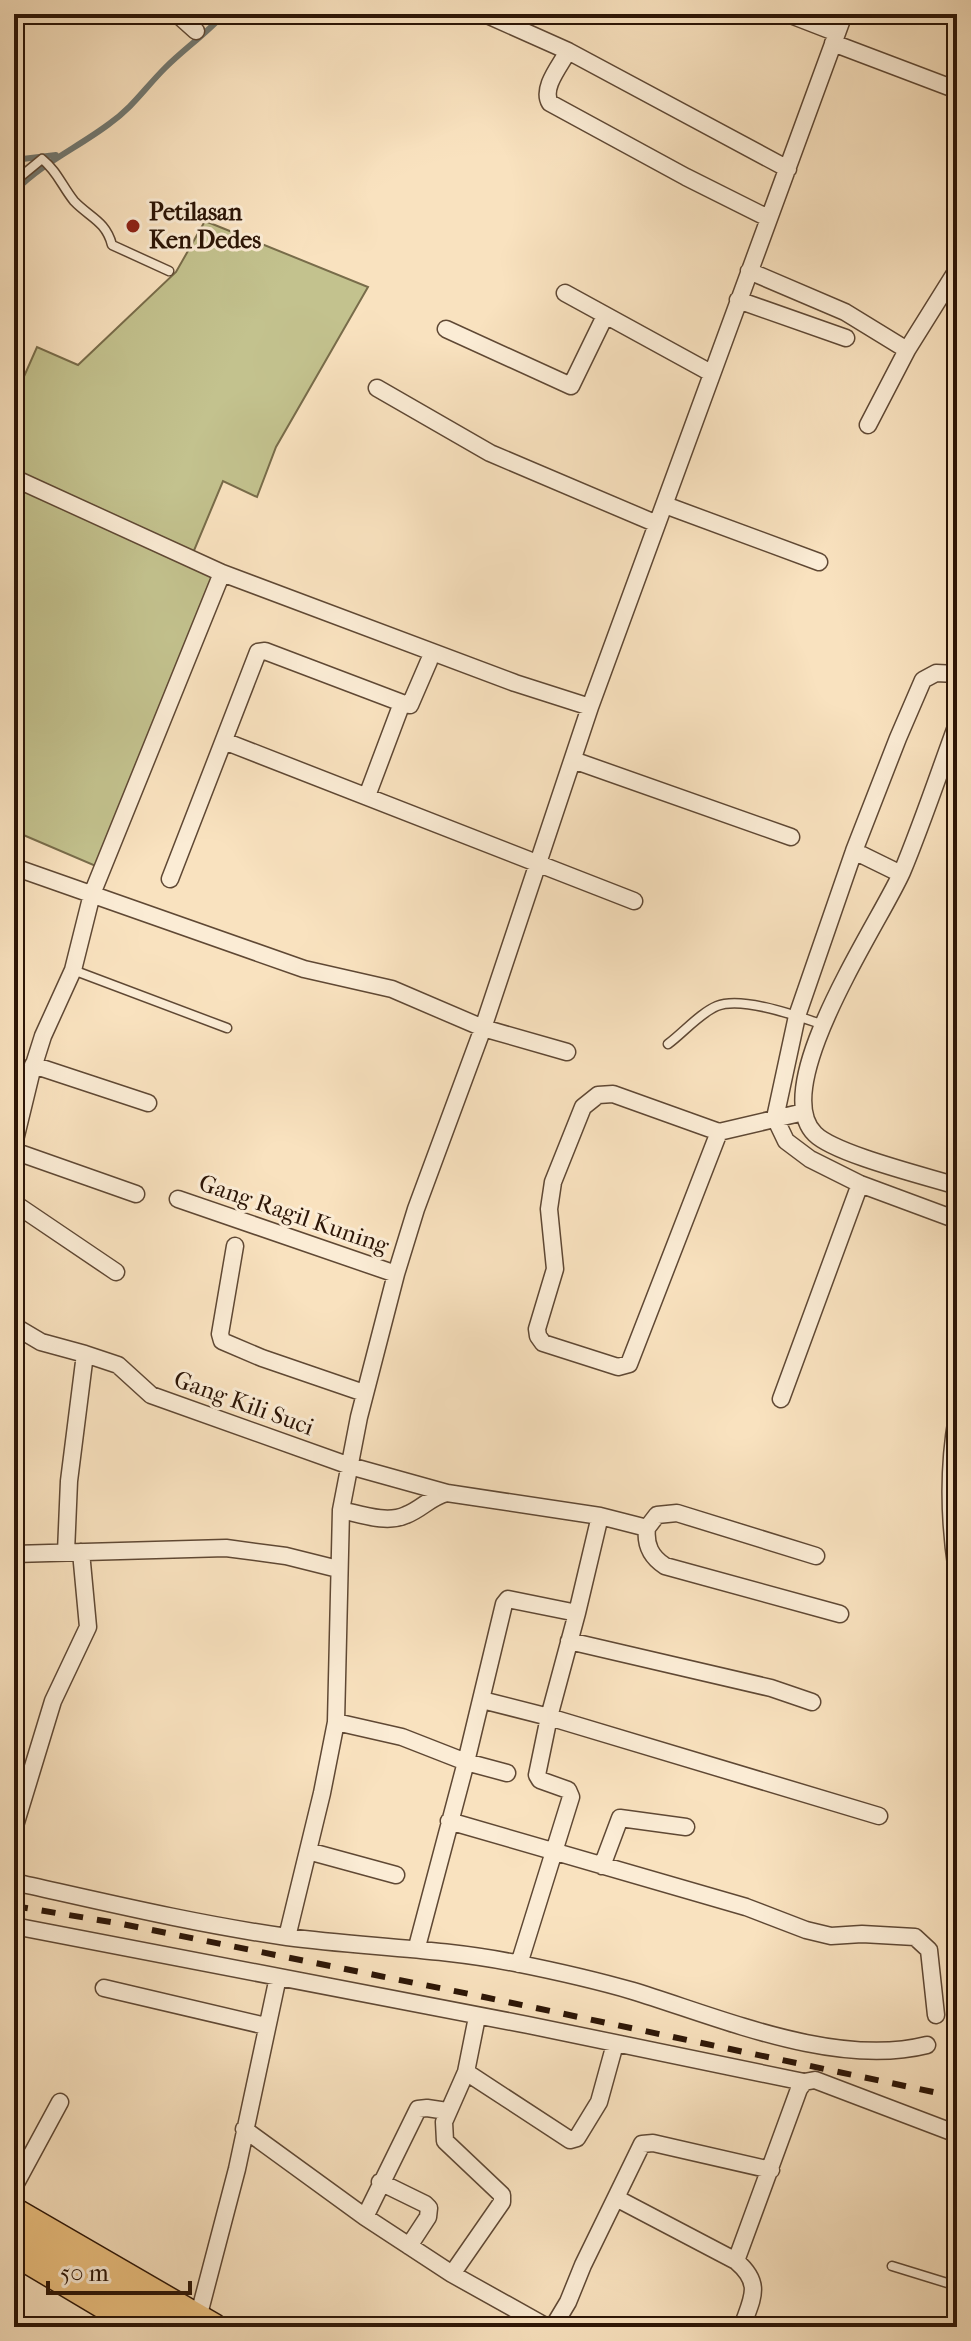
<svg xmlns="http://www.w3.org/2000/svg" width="971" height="2341" font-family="'IM FELL French Canon',serif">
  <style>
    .green { fill: #c3c28e; stroke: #786c4a; stroke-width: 2 }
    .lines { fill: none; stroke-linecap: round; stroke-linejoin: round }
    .stream { stroke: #727972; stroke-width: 6 }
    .service-casing { stroke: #5f4834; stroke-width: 11 }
    .minor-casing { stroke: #5f4834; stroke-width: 19 }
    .primary-casing { stroke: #2c1506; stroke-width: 27 }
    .trunk-casing { stroke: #2c1506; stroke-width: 29 }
    .service { stroke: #fbecd5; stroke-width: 8 }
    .minor { stroke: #fbecd5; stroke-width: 16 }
    .primary { stroke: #ecc180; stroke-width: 24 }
    .trunk { stroke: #ecc180; stroke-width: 26 }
    .rail { stroke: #2c1506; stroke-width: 6; stroke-dasharray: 14 14; stroke-linecap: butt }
    .poi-dot { fill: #8f2418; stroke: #fbecd5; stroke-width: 3 }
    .labels { text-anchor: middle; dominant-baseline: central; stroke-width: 6; stroke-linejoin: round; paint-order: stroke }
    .poi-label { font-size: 24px; font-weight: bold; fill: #2c1506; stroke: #fbecd5; text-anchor: start }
    .street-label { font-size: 24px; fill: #2c1506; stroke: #fbecd5 }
  </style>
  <rect width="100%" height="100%" fill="#f9e2bf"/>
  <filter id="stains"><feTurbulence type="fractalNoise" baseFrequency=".0025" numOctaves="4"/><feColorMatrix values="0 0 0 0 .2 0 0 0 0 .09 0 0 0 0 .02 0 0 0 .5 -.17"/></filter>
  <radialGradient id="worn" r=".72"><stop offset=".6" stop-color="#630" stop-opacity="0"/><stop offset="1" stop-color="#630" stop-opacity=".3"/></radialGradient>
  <!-- green -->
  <path class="green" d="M205 221 368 287 276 447 257 497 223 481 193 553 14 471V399L37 347 78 365 176 272Z
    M14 483 215 578 98 867 14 831Z"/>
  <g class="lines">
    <!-- stream -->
    <path class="stream" d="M14 160 56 155
      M14 192C42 163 77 148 109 124 133 107 145 88 165 68 184 49 206 34 224 14"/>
    <defs>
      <path id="service" d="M14 182 42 159C57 171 62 186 74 201 89 217 106 221 112 245L169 271
        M73 970 227 1028
        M668 1044C683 1033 700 1013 717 1006 742 996 797 1016 821 1024
        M892 2266 957 2286"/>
      <path id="minor" d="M177 14 196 31
        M485 14 568 51 788 169
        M788 14 837 33
        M833 43 957 90
        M568 51C560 66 541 88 550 103L686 177 768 218
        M749 271 845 312 907 350
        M565 293 711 373
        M738 300 846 338
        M446 329 571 386 605 316
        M377 388 490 453 657 524
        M868 425 907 350 957 270
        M14 478 222 573 515 683 590 707
        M665 505 819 562
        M957 674 936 673 923 680 898 738 854 851 797 1016 775 1118 786 1141 810 1159 860 1184 957 1220
        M957 724C939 773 922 824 902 872 880 922 767 1087 815 1134 835 1154 925 1176 957 1186
        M224 741 634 901
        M573 760 791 837
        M367 796 402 703 410 705 429 661
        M854 851 901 874
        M14 867 304 969 392 989 483 1028 567 1052
        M170 879 258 652 265 651 402 703
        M33 1065 148 1103
        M719 1132 629 1364 618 1367 543 1343 538 1336 537 1329 555 1269 549 1209 553 1182 583 1107 598 1095 613 1094 719 1132 804 1112
        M14 1144 31 1074 43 1036 73 970 92 894 222 573
        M14 1151 136 1194
        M178 1199 396 1274
        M14 1203 116 1272
        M235 1246 220 1334 222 1341 262 1358 364 1393
        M14 1326 41 1342 85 1354 69 1481 66 1552
        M85 1354 118 1365 151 1395 350 1466 447 1493 600 1516 647 1528 657 1515 677 1513 816 1556
        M781 1399 860 1184
        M957 1417C948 1468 949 1520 957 1572
        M341 1510C360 1514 387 1524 406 1515 422 1509 430 1497 447 1493
        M647 1528C645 1545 651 1557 665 1566L840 1614
        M14 1554 226 1548 286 1556 338 1569
        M577 1613 600 1516
        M569 1641 771 1688 812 1702
        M482 1700 549 1717 537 1775 540 1780 568 1790 571 1797 519 1964
        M336 1722 402 1737 466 1762 418 1943
        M507 1773 466 1762 504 1604 508 1599 577 1613 549 1717 879 1816
        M449 1821 746 1907 806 1930 831 1936 862 1934 915 1937 929 1950 936 2015
        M14 1829 53 1701 88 1627 81 1552
        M308 1851 396 1875
        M602 1866 620 1818 686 1827
        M14 1882C104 1902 195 1924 287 1937 363 1947 440 1948 515 1963 555 1971 595 1980 633 1991 721 2018 836 2068 927 2045
        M14 1926 528 2025 804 2082
        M287 1937 322 1793 336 1722 341 1510 359 1417 396 1274 416 1209 483 1028 590 707 844 14
        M104 1988 266 2026
        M477 2017 466 2072 570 2140 577 2138 599 2102 615 2044
        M466 2072 444 2122 445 2141 502 2195V2202L452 2274 547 2327
        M244 2129 365 2217 452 2274
        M380 2182 425 2204 429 2208 428 2217 409 2246
        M14 2187 60 2102
        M616 2198 736 2261C763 2284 752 2298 742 2327
        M365 2217 418 2109 427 2108 447 2111
        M736 2261 799 2089 804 2082 815 2080 957 2134
        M198 2318 237 2169 278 1977
        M553 2327 568 2302 583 2265 642 2144 653 2143 771 2170"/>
      <path id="primary" d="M14 2232 180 2327"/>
      <path id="trunk" d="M14 2211 214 2327
        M14 2252 140 2327"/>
    </defs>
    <!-- service casing -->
    <use href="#service" class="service-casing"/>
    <!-- minor casing -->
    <use href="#minor" class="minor-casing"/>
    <!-- primary casing -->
    <use href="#primary" class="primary-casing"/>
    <!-- trunk casing -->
    <use href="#trunk" class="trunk-casing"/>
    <!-- service -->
    <use href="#service" class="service"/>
    <!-- minor -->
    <use href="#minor" class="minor"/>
    <!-- primary -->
    <use href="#primary" class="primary"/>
    <!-- trunk -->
    <use href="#trunk" class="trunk"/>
    <!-- rail -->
    <path class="rail" d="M14 1906 117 1923 484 1997 957 2097"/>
  </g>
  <!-- markers -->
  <circle class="poi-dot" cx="133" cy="226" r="8"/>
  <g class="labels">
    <!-- poi labels -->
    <g class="poi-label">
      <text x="149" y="212">Petilasan<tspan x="149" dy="28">Ken Dedes</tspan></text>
    </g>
    <!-- street labels -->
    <g class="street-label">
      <text transform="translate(294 1214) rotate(19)">Gang Ragil Kuning</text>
      <text transform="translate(244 1403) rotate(20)">Gang Kili Suci</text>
    </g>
  </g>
  <!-- margin -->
  <rect width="971" height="2341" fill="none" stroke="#f9e2bf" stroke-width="48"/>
  <rect x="16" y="16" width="939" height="2309" fill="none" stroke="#2c1506" stroke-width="4"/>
  <rect x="24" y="24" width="923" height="2293" fill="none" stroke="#2c1506" stroke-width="2"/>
  <!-- scale -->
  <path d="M48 2281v12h142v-12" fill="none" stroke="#2c1506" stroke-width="4"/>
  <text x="60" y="2281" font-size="24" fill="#2c1506" stroke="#fbecd5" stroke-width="6" paint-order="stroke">50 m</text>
  <rect width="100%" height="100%" filter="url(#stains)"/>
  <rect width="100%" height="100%" fill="url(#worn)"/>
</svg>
